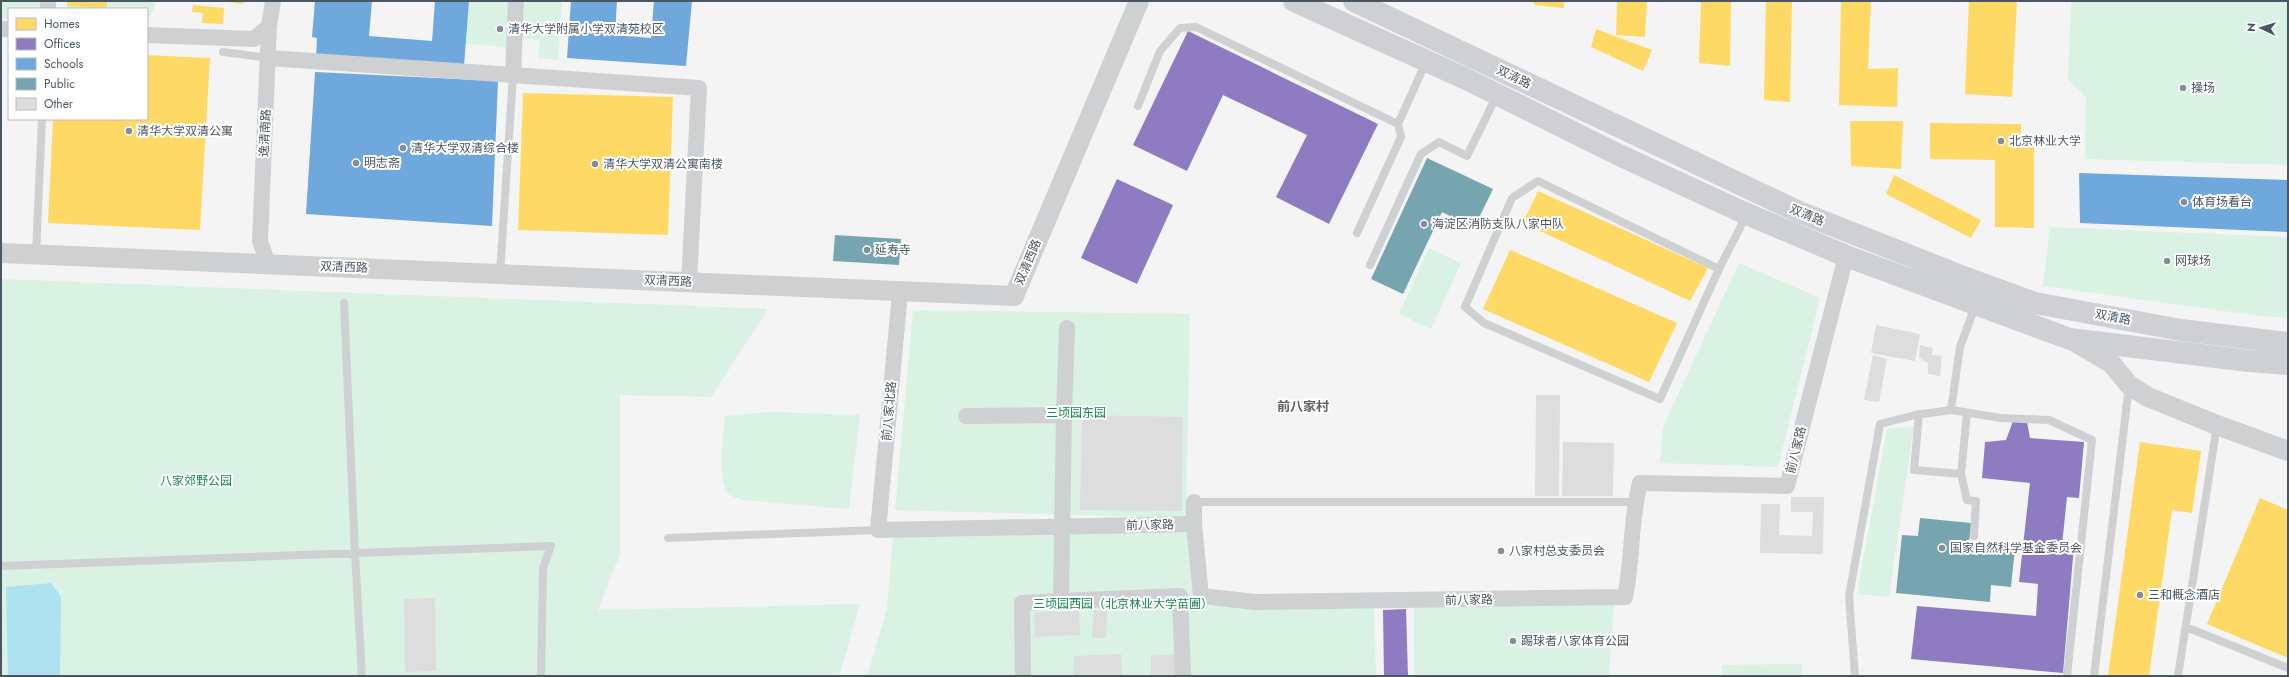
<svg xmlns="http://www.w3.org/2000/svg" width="2289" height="677" font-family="Jost,'Noto Sans SC',sans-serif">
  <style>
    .green { fill: #d9f2e3 }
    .water { fill: #aee2f0 }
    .homes { fill: #ffd966 }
    .offices { fill: #8e7cc3 }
    .schools { fill: #6fa8dc }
    .public { fill: #76a5af }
    .building { fill: #ddddde }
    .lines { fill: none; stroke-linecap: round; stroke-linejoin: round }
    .service { stroke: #ced0d2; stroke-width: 8 }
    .minor { stroke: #ced0d2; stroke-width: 16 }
    .tertiary { stroke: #ced0d2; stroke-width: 20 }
    .secondary { stroke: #ced0d4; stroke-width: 22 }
    .poi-dot { fill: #868d94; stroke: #fff; stroke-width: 1.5 }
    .labels { text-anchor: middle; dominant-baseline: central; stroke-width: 4; stroke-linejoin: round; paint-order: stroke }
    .poi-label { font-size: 12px; fill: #4a5661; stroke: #fff; text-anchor: start }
    .street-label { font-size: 12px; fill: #4a5661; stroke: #fff }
    .park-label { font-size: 12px; fill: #17864f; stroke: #fff }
    .neighbourhood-label { font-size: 13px; font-weight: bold; fill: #5f6368; stroke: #fff }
  </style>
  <rect width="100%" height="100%" fill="#f4f4f4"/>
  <!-- green -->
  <path class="green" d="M1 1H41V9H9V19H1Z
    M107 1H156L154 8 147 22V9H67V6L106 9Z
    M469 1H512L509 47 466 44Z
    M525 1H562L558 60 538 58 540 40 522 38Z
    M2071 1H2288V165L2085 159 2086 97 2068 80Z
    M2050 227 2288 237V318L2260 316 2043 286Z
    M1429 248 1461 263 1431 329 1399 314Z
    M1739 263 1820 298 1778 467 1660 463 1663 427Z
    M1 279 768 309 711 397 620 395V554L598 610 860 604 841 670 838 676H1Z
    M913 310 1190 314 1186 518 895 510Z
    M771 412 860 415 849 509 742 500 727 494C717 469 723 442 725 416Z
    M1914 426 1889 597 1857 594 1887 429Z
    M1191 531 1196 606H1374L1376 676H867L887 609 893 537Z
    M1414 605H1614L1609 676H1414Z
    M1802 664V676H1722V665Z"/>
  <!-- water -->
  <path class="water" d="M51 583 61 597 60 676H8L6 587Z"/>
  <!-- homes -->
  <path class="homes" d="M67 1H107V9L67 6Z
    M220 1H243V4Z
    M1534 1H1564V8L1534 5Z
    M1617 1H1647L1645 37 1616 35Z
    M1701 1H1731L1730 66 1699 63Z
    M1766 1H1792L1790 102 1764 100Z
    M1841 1H1871L1868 69 1898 68 1897 107 1839 105Z
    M1969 1H2017L2012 97 1965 94Z
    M193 5 224 8 223 24 202 23 203 13 192 12Z
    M1596 29 1652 50 1643 71 1591 47Z
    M147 55 210 58 200 230 48 223 53 119H147Z
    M523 93 673 97 668 235 518 230Z
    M1850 121H1903L1901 169 1851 166Z
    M1930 123 2021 124V146H2034V228L1995 227V160L1930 159Z
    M1894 175 1981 220 1971 238 1886 194Z
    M1538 191 1708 268 1690 301 1523 223Z
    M1510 250 1677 323 1649 382 1483 309Z
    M2140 442 2201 451 2192 513 2172 510 2149 676H2108Z
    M2260 498 2288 510V658L2207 624Z"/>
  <!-- offices -->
  <path class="offices" d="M1188 31 1378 124 1329 224 1276 197 1307 135 1223 95 1187 171 1133 145Z
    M1117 179 1173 205 1137 284 1081 258Z
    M2013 421 2027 422 2030 438 2084 442 2079 498 2067 497 2062 545 2074 546 2063 673 1911 659 1917 606 2036 616 2038 584 2019 582 2030 483 1982 478 1985 442 2006 440Z
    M1406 609 1408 676H1384L1383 610Z"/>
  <!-- schools -->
  <path class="schools" d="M315 1H372L369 36 432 41 435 1H469L464 66 316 59 317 38 312 37Z
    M571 1H617L615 35 651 38 654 1H692L686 66 567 58Z
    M315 72 498 81 492 226 306 214Z
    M2079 173 2288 180V232L2080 223Z"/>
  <!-- public -->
  <path class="public" d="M1427 158 1493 189 1474 228 1442 212 1403 294 1371 279Z
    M835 235 901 239 899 265 833 261Z
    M1920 518 1971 523 1969 544 2015 548 2011 587 1991 585 1990 602 1896 593 1902 535 1918 536Z"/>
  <!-- building -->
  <path class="building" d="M1876 325 1920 334 1915 361 1871 353Z
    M1920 345 1933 348 1932 355 1942 356 1940 376 1928 374V363L1919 358Z
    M1873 355 1887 359 1879 402 1864 400Z
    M1536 395H1560L1559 496H1535Z
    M1082 415 1183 417 1182 511 1080 510Z
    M1563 442 1614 443 1613 496H1562Z
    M1791 497H1824L1823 554 1760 553 1761 504H1780L1779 535 1812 536 1813 512H1791Z
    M435 598 436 671 405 672 404 599Z
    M1079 611 1080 635 1035 637 1034 612Z
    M1094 611H1107L1106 638H1092Z
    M1121 654 1122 676H1073L1074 656Z
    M1175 654 1176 676H1151V656Z"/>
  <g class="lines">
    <!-- service -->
    <path class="service" d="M223 52 269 58
      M1138 106 1160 51 1180 28 1196 27 1398 124
      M1357 233 1401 137 1398 124 1426 62
      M36 254 42 119
      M1370 265 1421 154 1439 142 1467 156 1497 95
      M1719 269 1660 399 1484 323 1465 307 1512 198 1538 181 1719 269 1747 214
      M500 274 513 75
      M344 303 355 553 362 676
      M1951 410 2001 418 2049 420 2092 440 2067 676
      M1919 414 1914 470 1961 474 1967 500 1976 501 1974 536
      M1961 474 1967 413
      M1194 502H1635
      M668 538 878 530
      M1 566 551 546 543 568 541 676
      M2186 627 2288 668
      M1855 676 1849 596 1880 424 1915 415 1951 410 1960 347 1976 304
      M2094 676 2129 386
      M2178 676 2217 425"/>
    <!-- minor -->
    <path class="minor" d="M48 9V1
      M1 29H9
      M147 35 254 39 269 26
      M269 58 699 88 689 282
      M513 75 516 1
      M268 264 260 241 269 26 273 1
      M900 293 878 530 1194 524 1201 596 1255 602 1625 597C1633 559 1630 520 1640 483L1787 486 1846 256
      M1064 415 1067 328
      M966 416 1064 415 1061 601 1180 596 1183 676
      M1194 502V524
      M1023 676 1022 603 1061 601"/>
    <!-- tertiary -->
    <path class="tertiary" d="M1 253 1014 296 1139 1
      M2070 339 2111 363 2129 385 2148 397 2217 425 2288 451"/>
    <!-- secondary -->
    <path class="secondary" d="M1294 1 1464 78 1617 154 1740 211 1846 256 2070 339 2249 361 2288 364
      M1354 1 1799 212 1961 276 2035 303 2181 330 2288 343"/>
  </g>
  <!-- markers -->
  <g class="poi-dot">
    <circle cx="500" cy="29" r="4"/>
    <circle cx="2183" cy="88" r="4"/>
    <circle cx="129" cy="131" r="4"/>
    <circle cx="2001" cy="141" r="4"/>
    <circle cx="403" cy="148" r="4"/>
    <circle cx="356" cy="163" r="4"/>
    <circle cx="595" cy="164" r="4"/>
    <circle cx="2184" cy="202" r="4"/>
    <circle cx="1424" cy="224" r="4"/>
    <circle cx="867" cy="250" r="4"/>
    <circle cx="2167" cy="261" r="4"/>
    <circle cx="1942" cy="548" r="4"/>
    <circle cx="1501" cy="551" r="4"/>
    <circle cx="2140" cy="595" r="4"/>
    <circle cx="1513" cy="641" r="4"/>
  </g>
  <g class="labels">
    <!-- poi labels -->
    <g class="poi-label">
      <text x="508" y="29">清华大学附属小学双清苑校区</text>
      <text x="2191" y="88">操场</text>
      <text x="137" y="131">清华大学双清公寓</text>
      <text x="2009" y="141">北京林业大学</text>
      <text x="411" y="148">清华大学双清综合楼</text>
      <text x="364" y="163">明志斋</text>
      <text x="603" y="164">清华大学双清公寓南楼</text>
      <text x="2192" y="202">体育场看台</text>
      <text x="1432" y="224">海淀区消防支队八家中队</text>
      <text x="875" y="250">延寿寺</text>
      <text x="2175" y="261">网球场</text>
      <text x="1950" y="548">国家自然科学基金委员会</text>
      <text x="1509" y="551">八家村总支委员会</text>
      <text x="2148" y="595">三和概念酒店</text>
      <text x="1521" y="641">踢球者八家体育公园</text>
    </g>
    <!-- street labels -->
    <g class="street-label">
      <text transform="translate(1514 77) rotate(26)">双清路</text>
      <text transform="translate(265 133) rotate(-87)">逸清南路</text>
      <text transform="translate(1807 215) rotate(23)">双清路</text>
      <text transform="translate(1028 262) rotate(-67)">双清西路</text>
      <text transform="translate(344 267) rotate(2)">双清西路</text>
      <text transform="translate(668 281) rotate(3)">双清西路</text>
      <text transform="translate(2113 317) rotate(11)">双清路</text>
      <text transform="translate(889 411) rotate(-85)">前八家北路</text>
      <text transform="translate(1796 450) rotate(-76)">前八家路</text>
      <text transform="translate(1150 525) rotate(-1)">前八家路</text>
      <text transform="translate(1469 600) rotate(-1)">前八家路</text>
    </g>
    <!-- park labels -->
    <g class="park-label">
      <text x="1076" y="413">三顷园东园</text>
      <text x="196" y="481">八家郊野公园</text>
      <text x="1123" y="604">三顷园西园（北京林业大学苗圃）</text>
    </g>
    <!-- neighbourhood labels -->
    <g class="neighbourhood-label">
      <text x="1303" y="406">前八家村</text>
    </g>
  </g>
  <!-- border -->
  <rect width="2289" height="677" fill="none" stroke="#4a5661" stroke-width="4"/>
  <!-- legend -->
  <rect x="8" y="8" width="140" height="112" fill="#ffffff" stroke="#b7bbc0"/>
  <rect x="16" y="18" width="20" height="12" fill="#ffd966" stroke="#b7bbc0"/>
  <text x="44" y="28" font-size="12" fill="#4a5661">Homes</text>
  <rect x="16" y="38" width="20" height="12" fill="#8e7cc3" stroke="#b7bbc0"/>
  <text x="44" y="48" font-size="12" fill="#4a5661">Offices</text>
  <rect x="16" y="58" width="20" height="12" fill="#6fa8dc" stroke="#b7bbc0"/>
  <text x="44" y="68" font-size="12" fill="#4a5661">Schools</text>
  <rect x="16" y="78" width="20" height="12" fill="#76a5af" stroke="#b7bbc0"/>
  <text x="44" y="88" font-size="12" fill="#4a5661">Public</text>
  <rect x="16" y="98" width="20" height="12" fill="#ddddde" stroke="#b7bbc0"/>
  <text x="44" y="108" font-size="12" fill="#4a5661">Other</text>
  <!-- north arrow -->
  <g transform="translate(2261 28) rotate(274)" stroke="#ffffff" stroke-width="3" paint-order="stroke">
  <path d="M0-3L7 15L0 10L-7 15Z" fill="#4a5661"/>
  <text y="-6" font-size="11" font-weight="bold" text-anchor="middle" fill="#4a5661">N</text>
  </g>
</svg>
